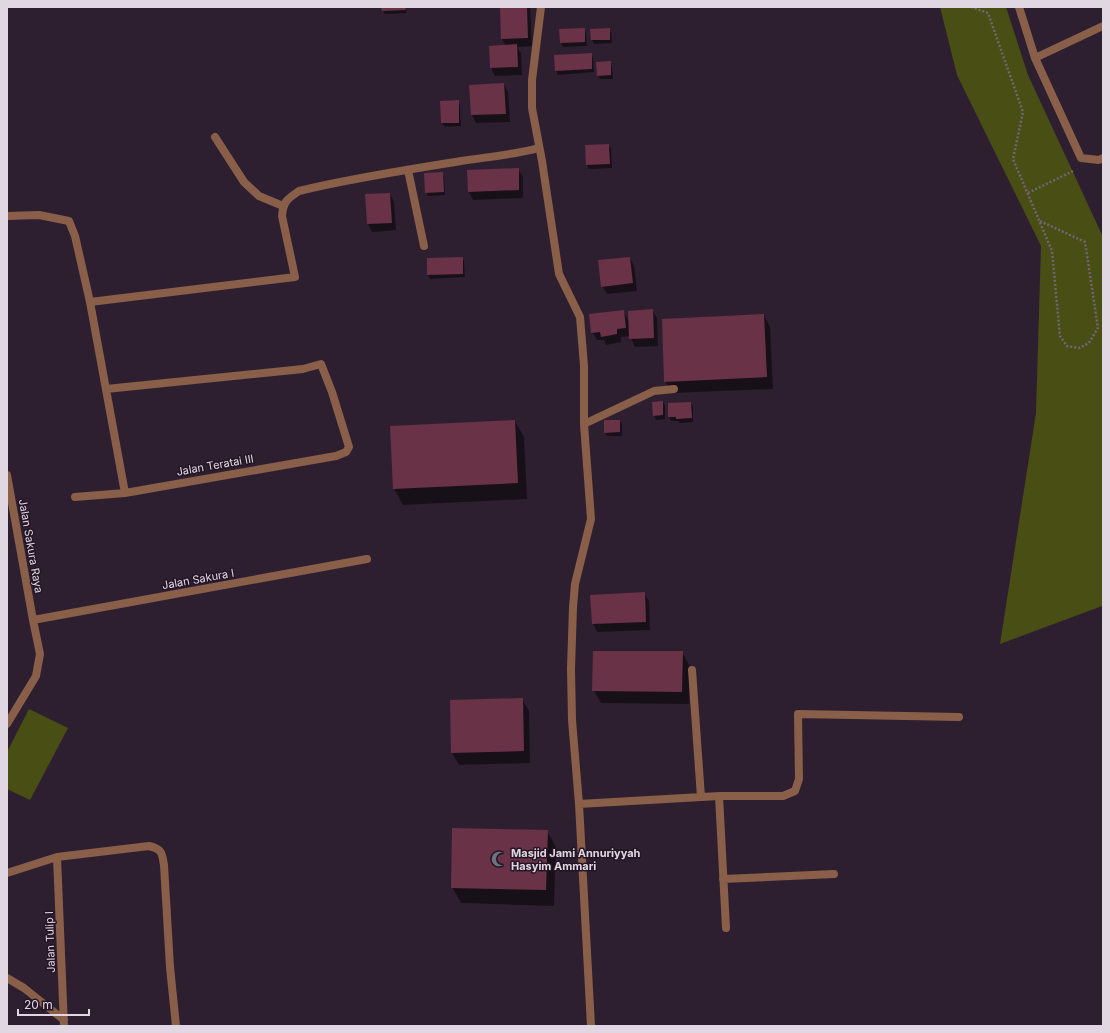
<svg xmlns="http://www.w3.org/2000/svg" width="1110" height="1033" font-family="Inter,sans-serif">
  <style>
    .green { fill: #494e14 }
    .shadow { fill: #0007 }
    .building { fill: #693247 }
    .lines { fill: none; stroke-linecap: round; stroke-linejoin: round }
    .path { stroke: #726574; stroke-width: 2.5; stroke-dasharray: 2 2; stroke-linecap: butt }
    .lane { stroke: #895f49; stroke-width: 8 }
    .street { stroke: #895f49; stroke-width: 8 }
    .labels { text-anchor: middle; dominant-baseline: central; stroke-width: 3; stroke-linejoin: round; paint-order: stroke }
    .street-label { font-size: 11px; fill: #e1d7e3; stroke: #241526 }
    .poi-label { font-size: 11px; font-weight: bold; fill: #e1d7e3; stroke: #241526; text-anchor: start }
  </style>
  <rect width="100%" height="100%" fill="#2e1f30"/>
  <!-- green -->
  <path class="green" d="M940 7H1006L1028 75 1103 237 1102 606 1000 644 1036 413 1041 246 957 75Z
    M29 709 68 728 30 800 7 789V752Z"/>
  <!-- shadow -->
  <path class="shadow" d="M388 7H405L407 13 385 14 383 11Z
    M501 7H530L532 46 517 47 521 53 522 75 495 76 491 68 506 46 502 39Z
    M584 29 586 32 587 46 563 47 561 43 560 30Z
    M609 29 611 32 612 43 594 44 592 40 591 30Z
    M591 54 593 58 594 72 558 75 556 71Z
    M610 62 612 66 613 79H600L598 76Z
    M504 84 508 92 510 122 476 123 472 115 470 86Z
    M458 101 460 105 461 126 445 127 442 123V102Z
    M608 145 611 148 612 168 589 169 587 165Z
    M518 169 523 177V198L473 200 469 192Z
    M442 173 444 177 445 195 428 196 426 192Z
    M390 194 394 202 396 230 372 232 368 224Z
    M462 258 464 261 465 277 430 279 428 275Z
    M630 258 634 266 637 291 607 294 602 286Z
    M652 310 657 318 658 346 635 347 630 336 621 337V342L606 345 604 340H597L592 332 623 311 629 321Z
    M764 315 770 327 773 389 672 393 665 381Z
    M663 402 665 406V419L656 420 654 416Z
    M691 403 693 407V422L680 423 678 421H671L669 417V404Z
    M515 421 524 437 527 499 403 505 394 489Z
    M620 421 622 424V436H607L605 433Z
    M644 593 649 601 650 630 597 632 593 624Z
    M594 652H682L689 665V704L601 703 594 691Z
    M522 699 529 711 530 763 459 765 452 753Z
    M547 831 556 847 554 906 461 903 452 887Z"/>
  <!-- building -->
  <path class="building" d="M381 7H405L406 10 382 11Z
    M500 7H527L528 38 501 39Z
    M585 28V42L560 43 559 29Z
    M610 28V40H591L590 29Z
    M517 44 518 67 490 68 489 46Z
    M592 53V69L555 71 554 55Z
    M611 61V75L597 76 596 62Z
    M504 83 506 114 471 115 469 85Z
    M459 100V123H441L440 101Z
    M609 144 610 164 586 165 585 145Z
    M519 168V190L468 192 467 170Z
    M443 172 444 192 425 193 424 173Z
    M390 193 392 223 367 224 365 194Z
    M463 257V274L427 275V258Z
    M630 257 633 283 601 287 598 260Z
    M653 309 654 338 629 339 628 311Z
    M624 310 626 328 617 329V334L601 337 600 332 591 333 589 314Z
    M764 314 767 377 664 382 662 319Z
    M663 401V415L653 416 652 402Z
    M691 402 692 418 676 419V417H668V403Z
    M515 420 518 483 393 489 390 426Z
    M604 420H620V432L604 433Z
    M645 592 646 622 592 624 590 595Z
    M593 651H683L682 692 592 691Z
    M523 698 524 751 451 753 450 700Z
    M452 828 548 830 546 890 451 888Z"/>
  <g class="lines">
    <!-- path -->
    <path class="path" d="M971 7 988 13 1023 112 1013 159 1052 251 1060 336 1067 346 1079 348 1089 343 1098 328 1085 242 1040 221
      M1028 193 1073 171"/>
    <!-- lane -->
    <path class="lane" d="M584 424 654 391 674 389"/>
    <!-- street -->
    <path class="street" d="M541 7 532 80V108L542 161 559 274 580 317 584 366V424L591 519 575 584 573 607 571 669 572 720 579 804 591 1026
      M1019 7 1035 58 1081 158 1099 160 1103 158
      M1035 58 1103 26
      M215 137 244 182 259 196 283 206
      M408 170 424 246
      M7 216 39 215 69 221 75 236 90 302 125 493
      M90 302 295 277 282 216C283 202 287 199 299 191 352 178 407 170 461 161 487 157 513 155 539 148
      M7 475 33 620 40 654 36 676 7 724
      M75 497 125 493 336 456 346 452 349 447 332 392 321 364 303 369 106 389
      M33 620 367 559
      M692 670 701 797
      M719 796 726 928
      M579 804 719 796H783L795 791 799 779 798 714 959 717
      M57 857 64 1026
      M7 873 57 857 149 846C162 849 162 853 164 865L170 967 176 1026
      M723 879 834 874
      M7 978 24 988 64 1020"/>
  </g>
  <!-- icons -->
  <defs>
    <symbol id="mosque-bare" viewBox="-9 -9 18 18"><path d="M3.5-4.9A6 6 0 1 0 3.5 4.9A5 5 0 1 1 3.5-4.9Z" fill="#6b7280" stroke="#241526" stroke-width="2.5" paint-order="stroke"/></symbol>
  </defs>
  <g fill-rule="evenodd">
    <use href="#mosque-bare" x="488" y="848" width="22" height="22"/>
  </g>
  <g class="labels">
    <!-- street labels -->
    <g class="street-label">
      <text transform="translate(215 465) rotate(-10)">Jalan Teratai III</text>
      <text transform="translate(31 546) rotate(80)">Jalan Sakura Raya</text>
      <text transform="translate(198 579) rotate(-10)">Jalan Sakura I</text>
      <text transform="translate(50 942) rotate(-92)">Jalan Tulip I</text>
    </g>
    <!-- poi labels -->
    <g class="poi-label">
      <text x="511" y="853">Masjid Jami Annuriyyah<tspan x="511" dy="13">Hasyim Ammari</tspan></text>
    </g>
  </g>
  <!-- border -->
  <rect width="1110" height="1033" fill="none" stroke="#e1d7e3" stroke-width="16"/>
  <!-- scale -->
  <path d="M18 1009v6h71v-6" fill="none" stroke="#e1d7e3" stroke-width="2"/>
  <text x="24" y="1009" font-size="12" fill="#e1d7e3" stroke="#241526" stroke-width="3" paint-order="stroke">20 m</text>
</svg>
